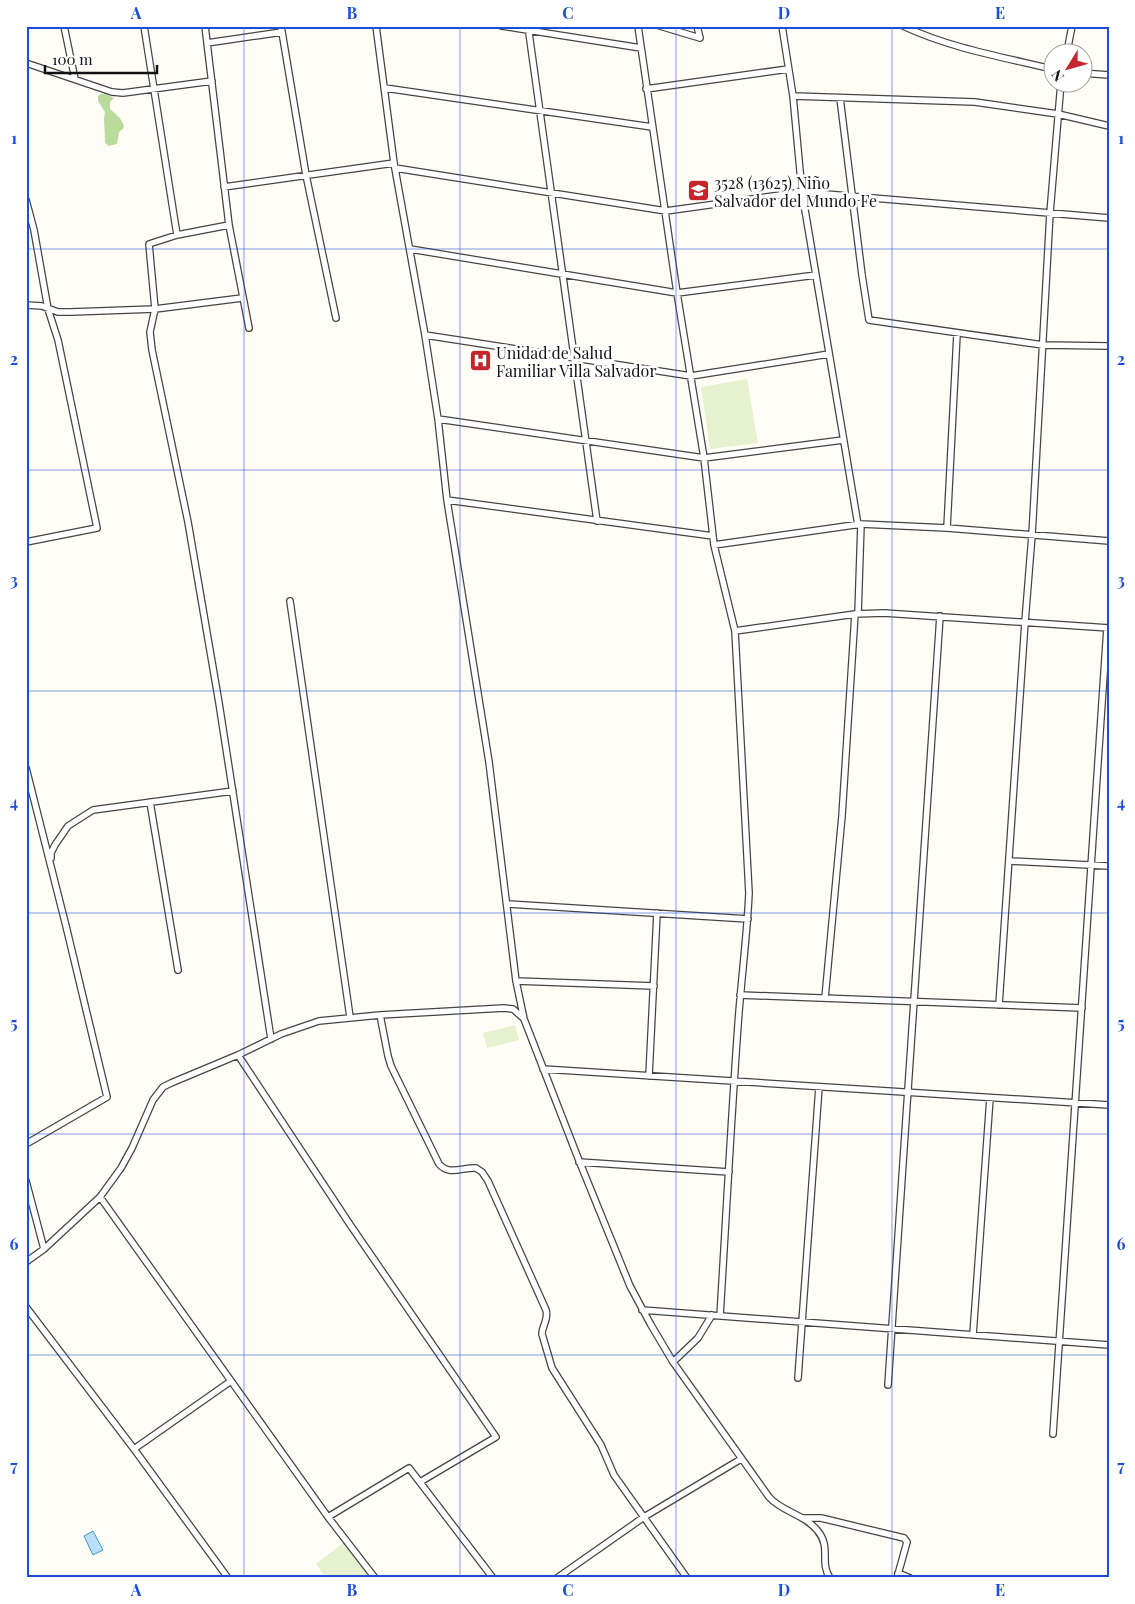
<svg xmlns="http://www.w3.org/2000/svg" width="1135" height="1604" font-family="'Playfair Display',serif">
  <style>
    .forest { fill: #b9dc9c }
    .pitch { fill: #e6f2cf }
    .water { fill: #b9e0f7; stroke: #3f96cf }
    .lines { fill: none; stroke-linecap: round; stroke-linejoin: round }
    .minor-casing { stroke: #444; stroke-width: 8 }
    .minor { stroke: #fff; stroke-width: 5.5 }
    .grid { fill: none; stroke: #1d4ed8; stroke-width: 1; stroke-opacity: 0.55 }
    .labels { text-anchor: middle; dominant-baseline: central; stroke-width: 5; stroke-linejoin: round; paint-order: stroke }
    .poi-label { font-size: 16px; fill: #111; stroke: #fff; text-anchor: start }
    .neatline { fill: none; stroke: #1d4ed8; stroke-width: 2 }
    .grid-label { font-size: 16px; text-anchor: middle; font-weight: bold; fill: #1d4ed8 }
  </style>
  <rect width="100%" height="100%" fill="#fffdf5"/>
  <!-- forest -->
  <path class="forest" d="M101 94H106L114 98 110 102V109L120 118 124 126 123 129 119 132 117 144 108 146 105 142 104 118 105 112 98 101V96Z"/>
  <!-- pitch -->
  <path class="pitch" d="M747 379 758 443 710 449 701 387Z
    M515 1025 519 1040 487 1048 483 1033Z
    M344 1542 371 1578H326L316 1564Z"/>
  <!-- water -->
  <path class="water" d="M93 1531 103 1550 93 1555 84 1536Z"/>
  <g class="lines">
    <defs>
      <path id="minor" d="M64 26 75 79
        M144 26 177 235
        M205 26 229 225 249 328
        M281 26 306 175 336 318
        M376 26 394 163 425 335 438 419 447 500 489 762 516 981 524 1019 578 1158 630 1286 651 1325 673 1362 769 1497C782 1512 804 1514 817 1530 832 1547 819 1562 830 1578
        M502 26 641 48
        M528 26 597 521
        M638 26 677 293 704 458 714 545 735 631 749 893C747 937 741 981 738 1025 731 1122 726 1219 720 1316
        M660 26 700 38 697 26
        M782 26 793 96 802 192 858 525
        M903 26C950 48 1002 57 1052 69
        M207 43 282 32
        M1067 52 1072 26
        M26 63 112 92 123 93 212 81
        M1082 73 1109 75
        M385 88 652 127
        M646 89 788 69
        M793 96 975 102 1058 114 1109 126
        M840 98 862 275 869 320 1043 345 1109 346
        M395 168 666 211 802 192 1109 218
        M224 187 394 163
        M26 200 34 230 48 309 58 340 97 528 26 542
        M229 225 177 235 149 244 155 309 150 332 152 350 188 522 219 703 271 1039
        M410 249 677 293 816 275
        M26 305 42 306 58 312H71L155 309 242 298
        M425 335 691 376 829 354
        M438 419 704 458 843 440
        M447 500 713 536
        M947 528 957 334
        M714 545 861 524 947 528 1109 541
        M290 601 350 1017
        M858 614 861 524
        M735 631 855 614 884 613 1109 628
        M26 768 66 926 107 1097 26 1144
        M150 802 178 970
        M51 858V853L55 845 68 826 93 810 233 791
        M1009 861 1109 866
        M508 904 748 919
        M516 981 654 986
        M740 995 1082 1008
        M825 998 842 816 855 614
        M999 1005 1025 622 1032 535 1050 213 1061 82
        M380 1015 388 1056 391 1066 439 1164C449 1176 463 1167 476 1168L482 1172 488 1181 546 1310C549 1320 542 1325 542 1334L552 1368 601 1445 614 1475 687 1578
        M238 1055 351 1226 496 1437 420 1482
        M543 1069 1109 1105
        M649 1076 657 913
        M579 1162 729 1172
        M26 1181 44 1249
        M100 1197 328 1517 375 1578
        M26 1262 44 1249 100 1197 121 1168 132 1148 153 1100 163 1087 171 1083 238 1055 281 1034 319 1021 380 1015 504 1008 513 1009 522 1017
        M26 1307 134 1449 228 1578
        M642 1310 1109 1345
        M973 1335 990 1098
        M673 1362 698 1338 712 1315
        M798 1378 819 1087
        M888 1385 940 616
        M1053 1434 1107 628
        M134 1449 231 1381
        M328 1517 409 1468 493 1578
        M803 1518H821L904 1538 907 1542 897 1578
        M898 1573 910 1578
        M557 1578 644 1517 741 1459"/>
    </defs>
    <!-- minor casing -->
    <use href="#minor" class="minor-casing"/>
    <!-- minor -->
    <use href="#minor" class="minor"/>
  </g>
  <!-- grid -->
  <path class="grid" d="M244 26V1578M460 26V1578M676 26V1578M892 26V1578M26 249H1109M26 470H1109M26 691H1109M26 913H1109M26 1134H1109M26 1355H1109"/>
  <!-- icons -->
  <defs>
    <symbol id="school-square" viewBox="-11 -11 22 22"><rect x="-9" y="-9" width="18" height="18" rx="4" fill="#c4262e" stroke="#fff"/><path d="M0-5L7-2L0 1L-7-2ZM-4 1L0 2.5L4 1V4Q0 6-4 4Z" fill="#fff"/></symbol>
    <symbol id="hospital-square" viewBox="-11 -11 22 22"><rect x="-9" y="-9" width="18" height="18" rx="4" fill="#c4262e" stroke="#fff"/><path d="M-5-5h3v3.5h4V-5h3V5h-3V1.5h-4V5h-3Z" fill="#fff"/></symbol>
  </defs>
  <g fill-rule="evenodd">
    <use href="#school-square" x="686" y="178" width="25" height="25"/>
    <use href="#hospital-square" x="468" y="348" width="25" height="25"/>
  </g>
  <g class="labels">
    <!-- poi labels -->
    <g class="poi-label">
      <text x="714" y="182">3528 (13625) Niño<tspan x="714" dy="18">Salvador del Mundo Fe</tspan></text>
      <text x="496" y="352">Unidad de Salud<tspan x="496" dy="18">Familiar Villa Salvador</tspan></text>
    </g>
  </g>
  <!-- border -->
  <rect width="1135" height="1604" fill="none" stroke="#ffffff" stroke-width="55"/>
  <!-- north arrow -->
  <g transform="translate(1068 68) rotate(233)"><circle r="24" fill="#ffffff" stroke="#a0a0a0"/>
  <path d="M0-4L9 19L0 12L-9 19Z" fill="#c4262e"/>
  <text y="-8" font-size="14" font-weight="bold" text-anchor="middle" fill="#111111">N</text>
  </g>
  <!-- scale -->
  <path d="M45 65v8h112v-8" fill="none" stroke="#111111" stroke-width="2.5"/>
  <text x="52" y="65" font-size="15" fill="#111111" stroke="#ffffff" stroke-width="4" paint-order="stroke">100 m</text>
  <rect x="28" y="28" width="1080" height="1548" class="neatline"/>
  <g class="grid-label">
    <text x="136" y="19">A</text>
    <text x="352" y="19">B</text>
    <text x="568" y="19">C</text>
    <text x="784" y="19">D</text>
    <text x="1000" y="19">E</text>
    <text x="14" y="144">1</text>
    <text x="1121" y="144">1</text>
    <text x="14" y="365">2</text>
    <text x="1121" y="365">2</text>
    <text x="14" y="586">3</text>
    <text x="1121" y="586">3</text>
    <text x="14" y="808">4</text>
    <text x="1121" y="808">4</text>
    <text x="14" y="1029">5</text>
    <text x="1121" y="1029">5</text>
    <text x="14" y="1250">6</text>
    <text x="1121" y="1250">6</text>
    <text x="14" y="1472">7</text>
    <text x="1121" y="1472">7</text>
    <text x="136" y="1596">A</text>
    <text x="352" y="1596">B</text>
    <text x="568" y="1596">C</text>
    <text x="784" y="1596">D</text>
    <text x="1000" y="1596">E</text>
  </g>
</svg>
